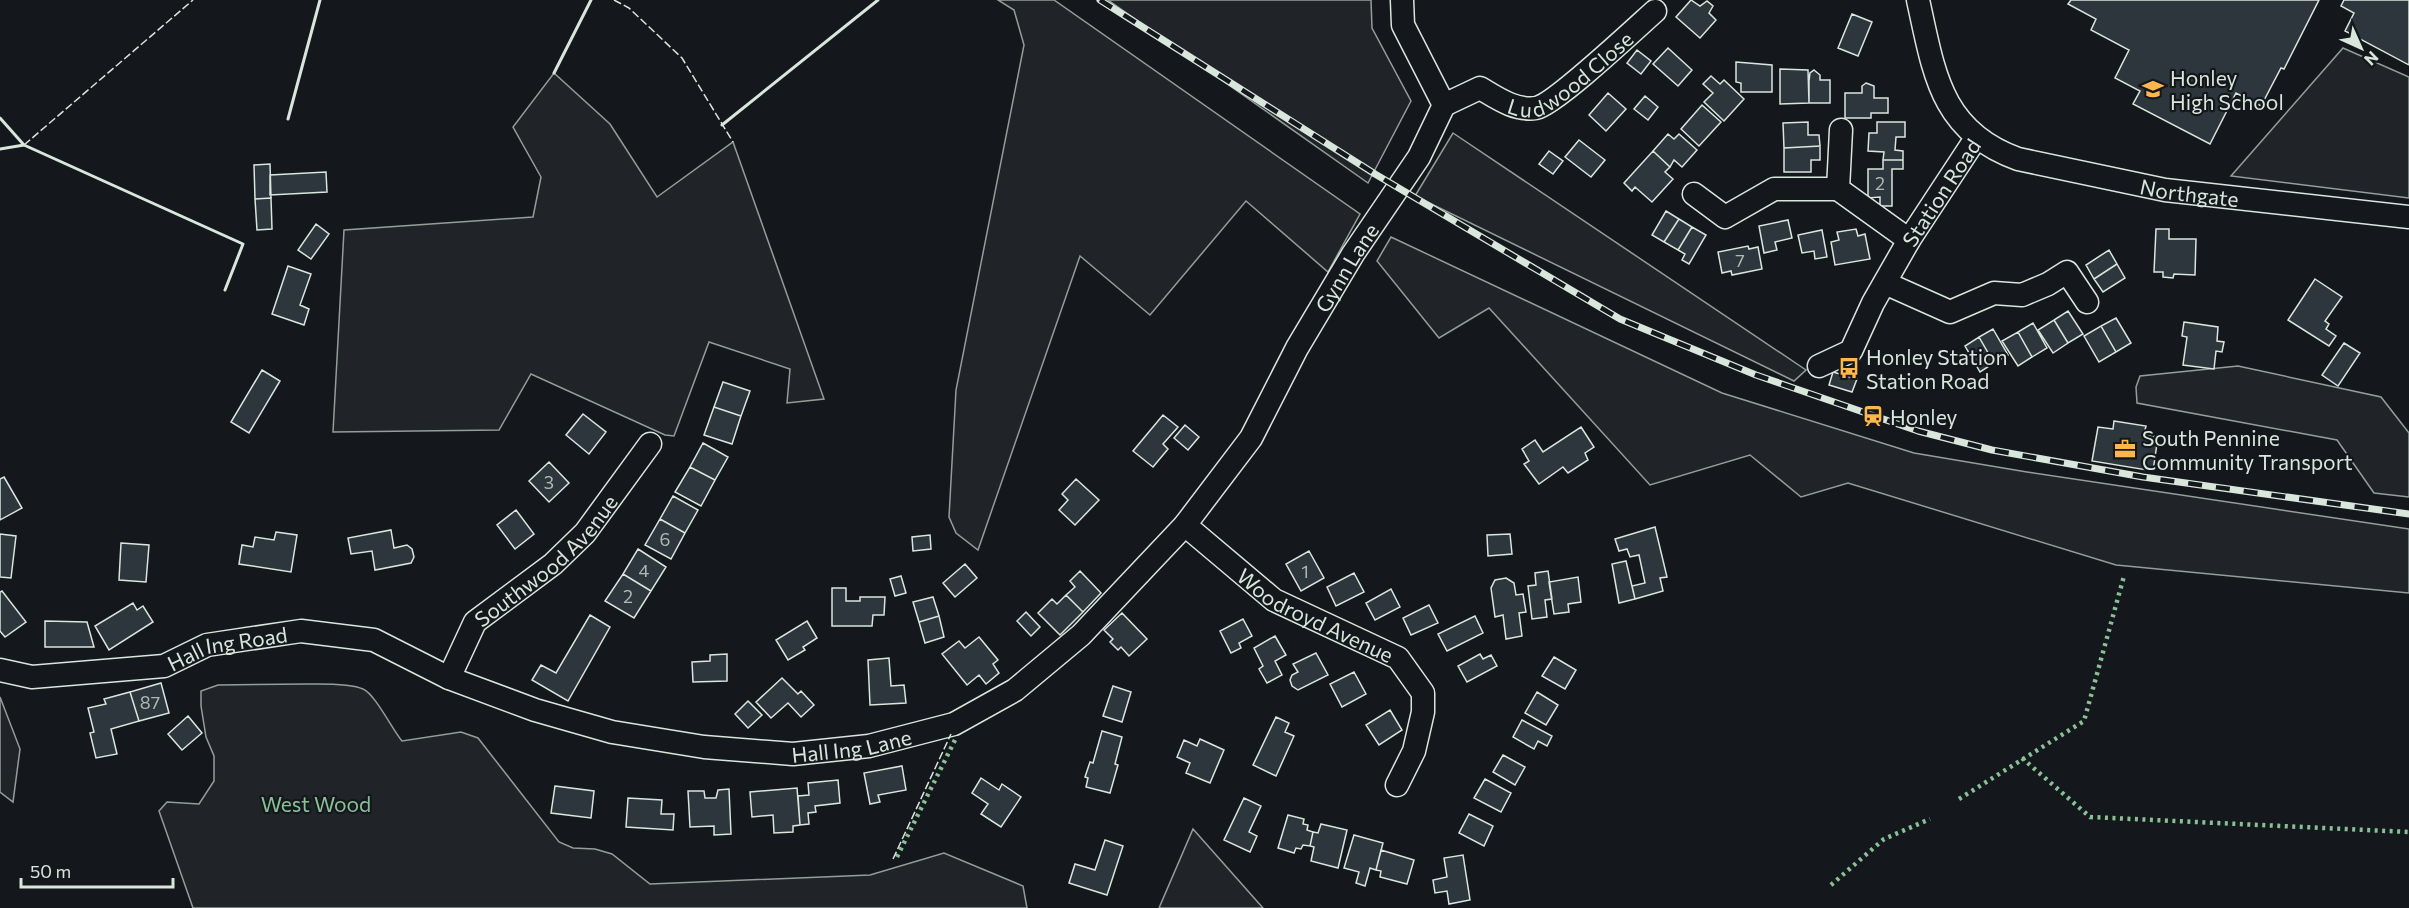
<svg xmlns="http://www.w3.org/2000/svg" width="2409" height="908" font-family="Commissioner,sans-serif">
  <style>
    .green { fill: #202428; stroke: #939e99; stroke-width: 1.5 }
    .building { fill: #2c363c; stroke: #d8e6dc; stroke-width: 1.5 }
    .lines { fill: none; stroke-linecap: round; stroke-linejoin: round }
    .minor-casing { stroke: #d8e6dc; stroke-width: 25 }
    .minor { stroke: #14181c; stroke-width: 22 }
    .rail-casing { stroke: #d8e6dc; stroke-width: 7 }
    .rail { stroke: #14181c; stroke-width: 4.5; stroke-dasharray: 14; stroke-linecap: butt }
    .hedge { stroke: #8ac095; stroke-width: 4.5; stroke-dasharray: 3 4.5; stroke-linecap: butt }
    .fence { stroke: #d8e6dc; stroke-width: 1.5; stroke-dasharray: 8 3; stroke-linecap: butt }
    .wall { stroke: #d8e6dc; stroke-width: 3 }
    .labels { text-anchor: middle; dominant-baseline: central; stroke-width: 4.5; stroke-linejoin: round; paint-order: stroke }
    .number-label { font-size: 18px; fill: #adbab4 }
    .street-label { font-size: 21px; fill: #d8e6dc; stroke: #14181c }
    .poi-label { font-size: 21px; fill: #d8e6dc; stroke: #14181c; text-anchor: start }
    .park-label { font-size: 21px; fill: #8ac095; stroke: #14181c }
  </style>
  <rect width="100%" height="100%" fill="#14181c"/>
  <!-- green -->
  <path class="green" d="M998 0H1054L1360 214 1328 272 1246 201 1150 315 1080 256 978 550 956 533 949 517 956 390 1024 45 1014 10Z
    M1108 0H1371L1372 28 1411 101 1368 183Z
    M2343 48 2409 77V198L2231 176Z
    M554 73 610 124 657 197 733 142 824 399 787 403 790 369 709 342 674 436 665 435 531 374 499 430 333 432 344 230 533 217 541 177 513 127Z
    M1453 133 1806 370 1794 381 1415 196Z
    M1391 237 1722 393 1914 453 2027 472 2409 529V593L2116 565 1848 483 1801 497 1750 455 1650 485 1489 308 1439 338 1377 261Z
    M2238 366 2381 397 2409 433V497L2374 493 2337 440 2137 403 2136 387 2140 376Z
    M308 684C323 684 350 683 363 689 375 694 392 729 402 741L461 732 478 738 559 842 573 848 595 849 612 854 650 884 870 875 944 853 1023 886 1027 908H193L159 811 167 802 199 804 214 781V756L206 737 201 706V691L218 685Z
    M0 697 20 749 13 802 0 792Z
    M1193 829 1263 908H1159Z"/>
  <!-- building -->
  <path class="building" d="M1691 0 1700 6 1707 1 1713 6 1709 13 1716 20 1700 38 1676 17Z
    M2071 0H2319L2284 69 2281 68 2261 106 2236 93 2210 144 2133 104 2140 91 2115 78 2129 50 2091 30 2096 19 2068 4Z
    M2344 0H2409V65L2345 31 2354 13 2341 6Z
    M1852 14 1872 22 1858 56 1838 48Z
    M1668 48 1692 70 1678 86 1653 64Z
    M1637 50 1651 61 1641 74 1627 63Z
    M1736 62 1772 65V92H1741V83L1736 82Z
    M1780 69 1808 70 1809 103 1780 104Z
    M1814 70 1820 75V80H1830V103H1809V81L1810 73Z
    M1711 76 1720 84 1724 80 1744 99 1724 121 1704 102 1713 93 1703 84Z
    M1866 83 1874 86V98H1888V113H1871V118H1845V93H1862V86Z
    M1608 93 1626 109 1606 131 1589 115Z
    M1645 96 1658 107 1648 120 1634 109Z
    M1702 105 1721 122 1699 146 1681 129Z
    M1808 122V135H1819L1820 146 1784 148 1783 123Z
    M1877 122H1905V137H1896L1895 150 1903 151V160H1883L1884 152 1868 151 1869 133H1877Z
    M1668 134 1674 139 1679 134 1697 150 1682 167 1674 160 1670 167 1653 151Z
    M1579 140 1605 160 1591 177 1565 157Z
    M1820 146V160H1811V172H1784V148Z
    M1549 151 1563 161 1553 174 1539 164Z
    M1653 151 1670 167 1665 172 1673 179 1652 202 1635 187 1632 191 1624 183Z
    M1883 160H1903V169H1892V206H1880V197L1868 198V169H1883Z
    M270 164 271 198 255 199 254 165Z
    M326 172 327 192 270 195V175Z
    M271 198 272 229 257 230 255 199Z
    M1666 211 1679 219 1664 242 1652 235Z
    M1679 219 1692 227 1678 250 1664 242Z
    M1788 220 1792 238 1775 242 1777 250 1764 253 1759 226Z
    M316 224 329 234 311 259 298 250Z
    M1692 227 1706 235 1689 264 1682 260 1685 254 1678 250Z
    M1856 229 1858 236 1865 234 1870 259 1835 265 1831 242 1839 240 1837 232Z
    M2156 229H2169V239H2196L2195 275 2174 274 2173 278 2163 277V272H2154Z
    M1822 230 1827 257 1815 259 1814 251 1802 253 1798 235Z
    M1748 246 1749 249 1758 247 1762 269 1732 275 1731 271 1722 273 1718 252Z
    M2109 250 2117 264 2094 279 2086 265Z
    M2117 264 2125 278 2103 292 2094 279Z
    M288 266 311 274 300 305 309 309 304 325 272 314Z
    M2315 279 2342 297 2325 321 2329 324 2326 329 2336 336 2329 346 2288 320Z
    M2068 311 2083 334 2068 343 2054 320Z
    M2116 318 2131 343 2116 352 2101 326Z
    M2054 320 2068 343 2053 353 2038 330Z
    M2184 322 2218 327 2217 341 2224 342 2222 352 2216 351 2214 369 2183 365 2187 337 2182 336Z
    M2033 323 2047 348 2032 357 2018 332Z
    M2101 326 2116 352 2099 362 2084 336Z
    M1993 329 2008 355 1994 363 1979 337Z
    M2018 332 2032 357 2018 366 2002 341Z
    M1979 337 1994 363 1980 372 1965 346Z
    M2344 343 2360 353 2338 386 2322 375Z
    M262 370 280 381 249 433 231 422Z
    M1833 372 1857 379 1852 392 1829 385Z
    M723 382 750 391 741 416 714 407Z
    M714 407 741 416 732 444 704 435Z
    M583 414 606 432 589 454 566 435Z
    M1163 415 1178 427 1163 444 1168 449 1153 467 1133 451Z
    M2114 421 2146 426 2144 434 2158 437 2153 471 2092 461 2098 427 2113 429Z
    M1185 425 1199 437 1188 450 1174 438Z
    M1581 427 1594 447 1585 453 1588 460 1568 473 1563 467 1539 484 1524 464 1529 461 1522 449 1535 440 1543 452Z
    M703 443 728 457 715 480 690 467Z
    M549 462 569 483 549 502 529 481Z
    M690 467 715 480 701 506 675 492Z
    M4 477 22 508 0 520V479Z
    M1076 479 1099 500 1075 525 1059 510 1068 500 1062 494Z
    M673 496 698 510 685 533 660 519Z
    M516 510 534 534 515 549 497 525Z
    M660 519 685 533 671 559 645 545Z
    M1655 527 1667 577 1660 578 1663 591 1635 599 1632 586 1645 583 1639 555 1630 557 1627 549 1619 551 1615 539Z
    M391 530 394 548 407 545 412 549 414 557 411 563 375 570 372 551 351 554 348 538Z
    M276 532 297 535 291 572 239 564 242 545 253 547 255 537 274 540Z
    M0 534 16 536 11 578 0 577Z
    M1510 534 1512 554 1488 556 1487 535Z
    M930 535 931 549 913 551 912 537Z
    M121 543 149 545 146 582 119 580Z
    M638 549 666 567 651 591 623 574Z
    M1309 551 1324 578 1301 591 1286 564Z
    M1626 561 1635 599 1619 603 1612 564Z
    M965 564 977 578 955 597 943 583Z
    M1080 571 1101 593 1083 612 1066 595 1075 587 1070 581Z
    M1548 571 1552 599 1545 600 1547 617 1532 619 1528 586 1536 585 1535 573Z
    M1354 573 1364 592 1336 606 1327 587Z
    M623 574 651 591 634 618 605 601Z
    M901 576 906 593 895 596 890 579Z
    M1578 577 1581 602 1568 604 1569 612 1554 614 1549 582Z
    M1506 578 1514 583 1516 595 1523 594 1526 612 1519 613 1522 636 1506 639 1503 615 1495 617 1491 588 1495 580Z
    M832 588H846V601H860V597H885L884 615H873L872 626H832Z
    M1391 589 1400 607 1375 620 1366 603Z
    M2 591 26 622 5 637 0 631V592Z
    M1066 595 1083 612 1060 635 1038 613 1052 599 1057 604Z
    M933 597 939 616 919 622 913 602Z
    M133 603 137 610 143 606 153 622 109 650 95 626Z
    M1429 605 1438 623 1411 635 1403 618Z
    M1026 612 1040 627 1031 636 1017 621Z
    M1122 613 1147 639 1129 656 1121 647 1118 650 1110 642 1113 639 1104 630Z
    M590 615 610 627 568 701 532 680 541 665 556 673Z
    M939 616 944 637 925 643 919 622Z
    M1475 616 1483 633 1447 651 1438 634Z
    M1243 619 1252 636 1239 643 1241 648 1231 653 1220 631Z
    M45 621 87 622 94 647H45Z
    M807 621 817 638 803 647 805 650 788 660 776 640Z
    M1275 636 1286 655 1275 661 1282 675 1267 683 1259 669 1263 666 1254 648Z
    M979 637 998 660 993 664 999 673 986 684 979 675 967 685 942 654 959 641 965 648Z
    M1316 653 1328 675 1298 690 1292 686 1290 680 1292 675 1298 672 1293 664Z
    M727 654V681L693 682 692 662 710 661V655Z
    M1480 654 1483 659 1491 655 1497 666 1467 682 1458 666Z
    M1554 657 1576 670 1565 689 1542 676Z
    M889 658 891 686 904 685 906 703 870 705 868 660Z
    M1354 672 1366 694 1342 707 1330 684Z
    M782 678 798 694 801 691 814 705 801 717 788 703 771 718 756 702Z
    M161 683 169 713 139 721 130 692Z
    M1113 686 1131 692 1122 722 1103 716Z
    M130 692 139 721 111 729 117 754 96 758 90 733 94 732 88 708 106 704 104 699Z
    M1537 692 1558 705 1546 725 1525 713Z
    M748 701 762 715 748 728 735 714Z
    M1390 710 1402 730 1379 745 1366 725Z
    M188 716 202 733 182 750 168 734Z
    M1276 717 1289 723 1285 732 1294 736 1276 776 1253 765Z
    M1522 720 1552 736 1547 746 1538 741 1534 749 1513 737Z
    M1102 731 1122 737 1115 764 1118 765 1110 793 1086 787 1088 778 1085 777 1090 762 1093 763Z
    M1200 739 1224 750 1210 783 1186 773 1190 763 1177 757 1184 740 1197 746Z
    M1503 755 1525 767 1515 785 1493 772Z
    M902 766 906 790 878 795 880 802 870 804 864 773Z
    M981 778 999 790 1002 784 1021 797 1001 827 981 814 988 804 972 793Z
    M1485 779 1511 793 1501 812 1474 798Z
    M838 780 840 803 815 806 816 812 808 813 809 824 800 825 798 796 809 795 808 783Z
    M555 786 594 791 591 818 551 813Z
    M797 788 800 825 793 826V832L774 833 773 815 752 817 750 792Z
    M729 789 731 834 714 835V826L690 827 688 791H704L705 798H716L718 790Z
    M628 798 662 800 661 814H674L673 830 626 827Z
    M1244 798 1261 806 1249 832 1257 836 1250 852 1224 840Z
    M1469 814 1493 826 1484 846 1459 833Z
    M1288 815 1304 819 1303 824 1308 825 1307 830 1313 832 1310 846 1303 845 1301 849 1296 848 1294 853 1278 848Z
    M1321 824 1347 830 1338 868 1311 861 1314 847 1310 846 1313 832 1318 833Z
    M1354 835 1383 843 1376 870 1370 868 1365 886 1356 883 1359 872 1344 868Z
    M1105 840 1123 846 1107 895 1069 883 1075 864 1095 870Z
    M1381 850 1414 860 1407 884 1380 877 1381 871 1376 870Z
    M1463 855 1470 900 1449 904 1447 891 1435 893 1433 880 1447 877 1444 858Z"/>
  <g class="lines">
    <defs>
      <g id="minor">
        <path id="s1" d="M1918 0C1934 72 1940 131 2018 159L2165 190 2409 217"/>
        <path id="s2" d="M1444 105 1480 88C1497 98 1515 111 1536 108 1554 105 1636 28 1655 11"/>
        <path d="M1841 130 1838 189 1909 240"/>
        <path d="M1694 194 1725 217 1774 189H1838"/>
        <path d="M1885 283 1950 312 1994 293 2022 295 2048 284 2067 272 2087 302"/>
        <path id="s3" d="M1819 366 1851 351 1873 303 1909 240 1976 138"/>
        <path id="s4" d="M1185 525 1274 600 1398 658 1423 693V712L1414 751 1397 785"/>
        <path id="s5" d="M0 670 32 677 164 666 207 645 301 631 374 640 449 678 535 710 612 732 704 747 793 754 869 746 954 724 1015 690 1081 635 1185 525 1251 438 1297 348 1353 254 1419 157 1444 105 1403 25 1402 0"/>
        <path id="s6" d="M449 678 475 622 553 564 585 533 650 444"/>
      </g>
    </defs>
    <!-- minor casing -->
    <use href="#minor" class="minor-casing"/>
    <!-- minor -->
    <use href="#minor" class="minor"/>
    <defs>
      <path id="rail" d="M1100 0 1375 174 1620 319 1756 375 1918 431 1992 450 2143 477 2409 514"/>
    </defs>
    <!-- rail casing -->
    <use href="#rail" class="rail-casing"/>
    <!-- rail -->
    <use href="#rail" class="rail"/>
    <!-- hedge -->
    <path class="hedge" d="M2022 758 2090 817 2409 832
      M1959 799 2084 721 2124 576
      M897 857 957 736
      M1831 885 1884 839 1930 819"/>
    <!-- fence -->
    <path class="fence" d="M614 0 629 8 682 58 733 142
      M24 145 193 0
      M893 859 951 734"/>
    <!-- wall -->
    <path class="wall" d="M554 73 591 0
      M0 118 24 145 243 244 225 290
      M288 119 320 0
      M722 125 878 0
      M0 149 24 145"/>
  </g>
  <!-- icons -->
  <defs>
    <symbol id="school-bare" viewBox="-9 -9 18 18"><path d="M0-5L7-2L0 1L-7-2ZM-4 1L0 2.5L4 1V4Q0 6-4 4Z" fill="#ffb74d" stroke="#14181c" stroke-width="2.5" paint-order="stroke"/></symbol>
    <symbol id="bus-bare" viewBox="-9 -9 18 18"><path d="M-5-6H5V4H4V6H2V4H-2V6H-4V4H-5ZM-3.5-4V0h7V-4ZM-3.5 1.2v1.5H-2V1.2ZM2 1.2v1.5H3.5V1.2Z" fill="#ffb74d" stroke="#14181c" stroke-width="2.5" paint-order="stroke"/></symbol>
    <symbol id="station-bare" viewBox="-9 -9 18 18"><path d="M-3-6H3Q5-6 5-4V2Q5 4 3 4L4.5 6H3L1.5 4h-3L-3 6H-4.5L-3 4Q-5 4-5 2V-4Q-5-6-3-6ZM-3.5-4v3h7v-3ZM-3.5 1v1.5H-2V1ZM2 1v1.5H3.5V1Z" fill="#ffb74d" stroke="#14181c" stroke-width="2.5" paint-order="stroke"/></symbol>
    <symbol id="office-bare" viewBox="-9 -9 18 18"><path d="M-6-3h4V-5.5h4V-3h4V5H-6ZM-1-4.5V-3h2v-1.5ZM-6 0V1H6V0Z" fill="#ffb74d" stroke="#14181c" stroke-width="2.5" paint-order="stroke"/></symbol>
  </defs>
  <g fill-rule="evenodd">
    <use href="#school-bare" x="2138" y="74" width="30" height="30"/>
    <use href="#bus-bare" x="1834" y="353" width="30" height="30"/>
    <use href="#station-bare" x="1858" y="401" width="30" height="30"/>
    <use href="#office-bare" x="2110" y="434" width="30" height="30"/>
  </g>
  <g class="labels">
    <!-- number labels -->
    <g class="number-label">
      <text x="1880" y="183">2</text>
      <text x="1740" y="260">7</text>
      <text x="549" y="482">3</text>
      <text x="665" y="539">6</text>
      <text x="644" y="570">4</text>
      <text x="1305" y="571">1</text>
      <text x="628" y="596">2</text>
      <text x="150" y="702">87</text>
    </g>
    <!-- street labels -->
    <g class="street-label">
      <text stroke="none"><textPath href="#s2" startOffset="146">Ludwood Close</textPath></text>
      <text stroke="none"><textPath href="#s1" startOffset="374">Northgate</textPath></text>
      <text stroke="none"><textPath href="#s3" startOffset="218">Station Road</textPath></text>
      <text stroke="none"><textPath href="#s5" startOffset="1596">Gynn Lane</textPath></text>
      <text stroke="none"><textPath href="#s6" startOffset="156">Southwood Avenue</textPath></text>
      <text stroke="none"><textPath href="#s4" startOffset="160">Woodroyd Avenue</textPath></text>
      <text stroke="none"><textPath href="#s5" startOffset="232">Hall Ing Road</textPath></text>
      <text stroke="none"><textPath href="#s5" startOffset="879">Hall Ing Lane</textPath></text>
    </g>
    <!-- poi labels -->
    <g class="poi-label">
      <text x="2170" y="77">Honley<tspan x="2170" dy="24">High School</tspan></text>
      <text x="1866" y="356">Honley Station<tspan x="1866" dy="24">Station Road</tspan></text>
      <text x="1890" y="416">Honley</text>
      <text x="2142" y="437">South Pennine<tspan x="2142" dy="24">Community Transport</tspan></text>
    </g>
    <!-- park labels -->
    <g class="park-label">
      <text x="316" y="803">West Wood</text>
    </g>
  </g>
  <!-- north arrow -->
  <g transform="translate(2361 48) rotate(135)" stroke="#14181c" stroke-width="4.5" paint-order="stroke">
  <path d="M0-4.5L10 22L0 15L-10 22Z" fill="#d8e6dc"/>
  <text y="-9" font-size="16" font-weight="bold" text-anchor="middle" fill="#d8e6dc">N</text>
  </g>
  <!-- scale -->
  <path d="M21 878v9h152v-9" fill="none" stroke="#d8e6dc" stroke-width="3"/>
  <text x="30" y="878" font-size="18" fill="#d8e6dc" stroke="#14181c" stroke-width="4.5" paint-order="stroke">50 m</text>
</svg>
